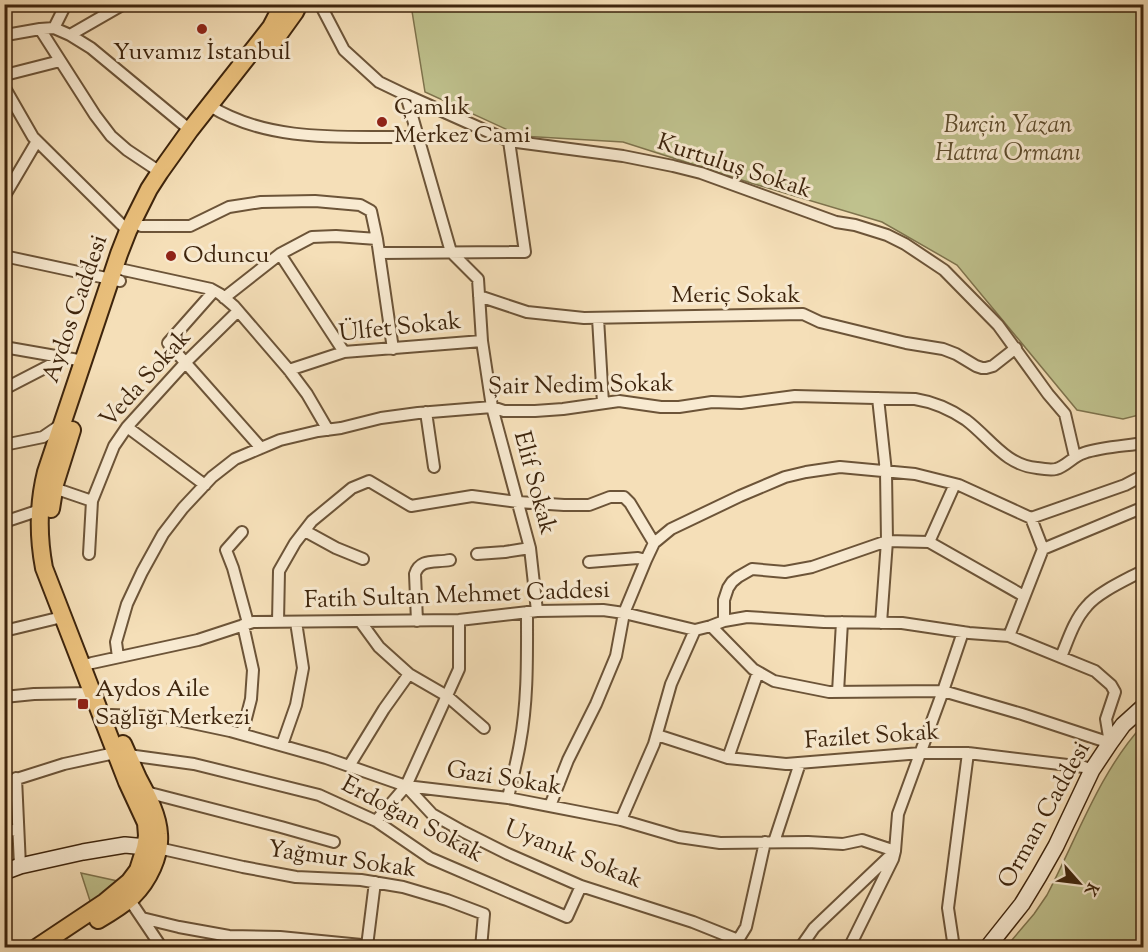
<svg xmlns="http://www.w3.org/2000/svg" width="1148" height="952" font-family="'Sorts Mill Goudy',serif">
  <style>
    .green { fill: #bfc18d; stroke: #7e734d; stroke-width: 1.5 }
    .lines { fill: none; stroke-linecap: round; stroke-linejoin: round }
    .street-casing { stroke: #6c5438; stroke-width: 14 }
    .secondary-casing { stroke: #3e250d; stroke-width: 18 }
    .primary-casing { stroke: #3e250d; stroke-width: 20 }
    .street { stroke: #f8ead1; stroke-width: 10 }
    .secondary { stroke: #f8ead1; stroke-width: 15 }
    .primary { stroke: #eac07c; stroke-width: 16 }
    .poi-dot { fill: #8f2418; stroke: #f8ead1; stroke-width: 2 }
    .labels { text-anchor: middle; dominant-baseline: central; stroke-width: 6; stroke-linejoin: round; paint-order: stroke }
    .poi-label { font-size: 24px; fill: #3e250d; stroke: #f8ead1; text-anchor: start }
    .park-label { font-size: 24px; font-style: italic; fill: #5e4c2d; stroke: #f8ead1 }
    .street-label { font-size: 24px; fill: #3e250d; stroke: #f8ead1 }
  </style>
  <rect width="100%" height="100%" fill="#f5dfb8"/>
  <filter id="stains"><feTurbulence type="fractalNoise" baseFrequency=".00333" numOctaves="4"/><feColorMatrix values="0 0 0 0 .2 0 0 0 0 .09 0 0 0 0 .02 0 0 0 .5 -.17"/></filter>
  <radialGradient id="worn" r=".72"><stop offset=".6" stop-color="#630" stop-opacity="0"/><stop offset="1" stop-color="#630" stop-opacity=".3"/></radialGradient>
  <!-- green -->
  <path class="green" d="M411 5H1143V414L1123 419 1077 410 957 265 882 222 751 183 623 142 521 136 425 92Z
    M1143 725V947H1006L1034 914 1047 895C1076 840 1100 771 1143 725Z
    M81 873 122 882 92 907Z"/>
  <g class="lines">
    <defs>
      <path id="street" d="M320 4 344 50 379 82 406 95 509 141 623 156 673 166 701 173 836 222 855 225 887 235 905 244 944 270 998 325 1048 394 1065 414 1075 457
        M54 28 66 4
        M40 29 95 115 111 136 127 150 160 172
        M4 34 6 35 40 29 54 28 70 35 91 48 190 130
        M70 35 124 4
        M5 75 60 61
        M4 89 6 90 33 137 128 231
        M406 95 451 252 478 279 482 341 492 407 530 548 537 611
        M210 106C271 144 349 136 418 137
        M4 197 37 141
        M141 226H190L229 207 261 202 315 201 360 205 371 211 377 239 393 349
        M379 253 525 252 509 141
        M280 254 344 352
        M4 256 120 281
        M124 270 211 289 220 294 234 306 289 370 307 394 328 430
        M214 291 168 343 261 448
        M479 296 527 312 584 318 803 314 820 322 906 343 943 349 956 354 976 366 982 368H986L993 366 1016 348
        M224 298 280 254 312 237 336 236 377 239
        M598 318 603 403
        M4 347 84 361
        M289 370 344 352 482 341
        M4 389 64 358
        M878 398 886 472 887 541 881 623
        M426 412 434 467
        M127 427 205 485
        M4 445 43 437 62 424
        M54 488 92 501
        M1031 518 1043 549
        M4 522 40 510
        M305 531 336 548 363 559
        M242 532 226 550 233 568 248 623
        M929 542 955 484
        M89 554 92 501 114 446 127 427 186 362 238 311
        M477 554 505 552 530 548
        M589 562 638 558 646 560
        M360 621 379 647 409 674 447 696 484 728
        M417 621 415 574C420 558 435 563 450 560
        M724 621V600L728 588 732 582 738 577 752 569 785 572 812 567 887 541 929 542 1024 596
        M278 622 279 571 295 543 312 521 352 488 369 481 411 506 472 496 518 502 564 505H589L610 497H624L630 503 654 543
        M4 631 62 617
        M1009 636 1043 549 1144 507
        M118 657 116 642 127 604 142 572 163 534 183 508 212 477 235 459 280 440 318 431 341 428 381 418 418 413 492 407 504 411H535L563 409 619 401 661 407H679L712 402 741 403 795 396 915 399C934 402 950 409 966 420 990 438 1005 465 1037 468 1043 469 1051 470 1056 469 1067 466 1073 456 1084 453 1101 447 1125 446 1144 443
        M1061 657C1068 640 1074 620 1087 606 1098 592 1128 579 1144 570
        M82 666 92 663 198 640 253 622 459 620 537 611 603 610 624 613 695 630 711 626 724 621 747 617 824 622 902 623 969 633 1009 636 1095 671 1111 685 1115 692 1106 719 1110 743 1022 714 943 691 829 692 774 681 753 669 711 626
        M838 692 842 622
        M4 697 34 694 93 693
        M111 715 164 717 230 731 326 758 406 786 508 798 621 820 679 837 720 843 808 842 843 844 862 840 895 851 814 928 800 948
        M242 734 251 699 253 670 243 625
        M657 735 728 758 786 764 921 753H968L1084 767 1092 770
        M282 745 296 705 303 668 296 622
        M128 755 194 764 319 795 376 821 430 858 567 917 581 886
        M728 758 758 672
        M349 766 384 709 409 674
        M16 778 20 866
        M4 783 64 764 115 753
        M406 786 432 814 464 832 508 854 581 886 693 922 738 940
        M146 792 281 827 334 842
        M508 798C512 779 517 761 520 743 528 700 527 656 527 612
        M550 806 568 760 596 704 616 656 624 613 646 560 654 543 671 529 740 496 785 477 806 472 840 467 915 474 959 485 1031 518 1125 485 1144 475
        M621 820 654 744 671 684 695 630
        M376 821 406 786 459 669V620
        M4 829 18 831
        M774 842 800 763
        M158 848 243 867 296 877 361 880 403 887 447 900 484 914 481 948
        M129 899 162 948
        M142 918 179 927 229 936 280 937 392 948
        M57 946 59 948
        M367 946 375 882
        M728 948 738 940 746 927 765 842
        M849 948 893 859 895 851 898 814 943 691 963 632
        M954 948 948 908 968 753"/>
      <path id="secondary" d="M4 872 20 866 83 852 125 845 157 848
        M987 948 1022 904 1039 876 1056 846 1092 770 1110 743 1123 725 1144 706"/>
      <path id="primary" d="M272 44 295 12 299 4
        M51 509 55 484 72 430
        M98 920C110 913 123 905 133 896 148 881 161 856 159 834 158 814 147 795 138 778 133 767 128 755 123 744
        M36 948 105 902 129 882 138 870 145 848 147 836 146 823 127 782 44 568C38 536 38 504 46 472L119 254 128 231 149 189 160 172 190 130 271 27 283 4"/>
    </defs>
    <!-- street casing -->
    <use href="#street" class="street-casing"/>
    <!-- secondary casing -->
    <use href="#secondary" class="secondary-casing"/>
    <!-- primary casing -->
    <use href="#primary" class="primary-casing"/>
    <!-- street -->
    <use href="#street" class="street"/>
    <!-- secondary -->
    <use href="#secondary" class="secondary"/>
    <!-- primary -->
    <use href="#primary" class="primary"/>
  </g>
  <!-- markers -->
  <g class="poi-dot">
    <circle cx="202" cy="29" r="6"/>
    <circle cx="382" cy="122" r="6"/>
    <circle cx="171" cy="256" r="6"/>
    <rect x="77" y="698" width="12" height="12" rx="3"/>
  </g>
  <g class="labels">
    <!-- poi labels -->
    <g class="poi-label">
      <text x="202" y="53" text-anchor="middle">Yuvamız İstanbul</text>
      <text x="394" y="108">Çamlık<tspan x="394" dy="28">Merkez Cami</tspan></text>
      <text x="183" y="256">Oduncu</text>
      <text x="95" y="690">Aydos Aile<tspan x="95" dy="28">Sağlığı Merkezi</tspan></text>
    </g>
    <!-- park labels -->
    <g class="park-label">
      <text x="1008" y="126">Burçin Yazan<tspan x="1008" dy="28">Hatıra Ormanı</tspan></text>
    </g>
    <!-- street labels -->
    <g class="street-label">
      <text transform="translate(734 167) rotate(18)">Kurtuluş Sokak</text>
      <text x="736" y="296">Meriç Sokak</text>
      <text transform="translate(76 309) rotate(-71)">Aydos Caddesi</text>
      <text transform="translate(400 328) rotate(-6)">Ülfet Sokak</text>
      <text transform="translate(146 379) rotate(-48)">Veda Sokak</text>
      <text transform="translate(581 386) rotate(-1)">Şair Nedim Sokak</text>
      <text transform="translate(534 483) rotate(75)">Elif Sokak</text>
      <text transform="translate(457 596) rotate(-2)">Fatih Sultan Mehmet Caddesi</text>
      <text transform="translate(872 737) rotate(-4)">Fazilet Sokak</text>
      <text transform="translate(504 779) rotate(9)">Gazi Sokak</text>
      <text transform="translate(1045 815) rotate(-61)">Orman Caddesi</text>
      <text transform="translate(412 820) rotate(28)">Erdoğan Sokak</text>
      <text transform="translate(573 855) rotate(22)">Uyanık Sokak</text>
      <text transform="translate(342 860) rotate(8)">Yağmur Sokak</text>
    </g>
  </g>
  <!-- margin -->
  <rect width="1148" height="952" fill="none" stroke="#f5dfb8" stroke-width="24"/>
  <rect x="6" y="6" width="1136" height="940" fill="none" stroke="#3e250d" stroke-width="3"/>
  <rect x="12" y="12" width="1124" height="928" fill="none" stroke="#3e250d" stroke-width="1.5"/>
  <!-- north arrow -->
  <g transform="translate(1079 883) rotate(118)" stroke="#f8ead1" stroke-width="4.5" paint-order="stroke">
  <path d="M0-4.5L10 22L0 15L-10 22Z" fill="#3e250d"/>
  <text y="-9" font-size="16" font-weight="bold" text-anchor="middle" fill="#3e250d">K</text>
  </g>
  <rect width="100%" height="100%" filter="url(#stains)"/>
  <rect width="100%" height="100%" fill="url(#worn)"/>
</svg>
